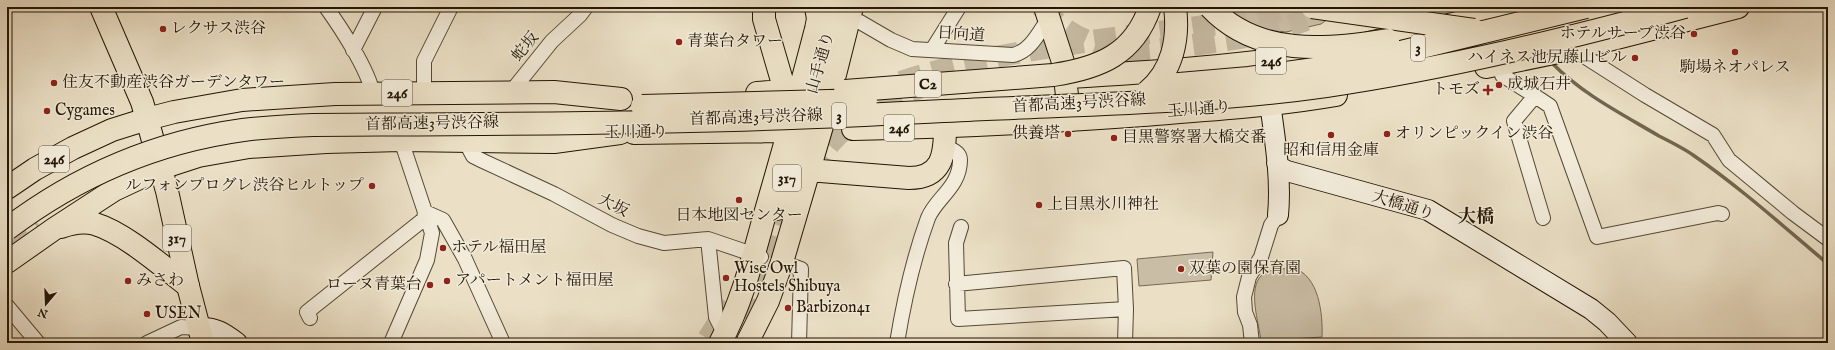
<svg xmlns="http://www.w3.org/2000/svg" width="1835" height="350" font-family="'IM FELL English','Noto Serif JP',serif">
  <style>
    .green { fill: #c9bda5; stroke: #766954 }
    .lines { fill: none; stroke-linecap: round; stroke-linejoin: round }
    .stream { stroke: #726550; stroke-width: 3.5 }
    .highway-tunnel { stroke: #c3b79f; stroke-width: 22; stroke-dasharray: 22 11; stroke-linecap: butt }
    .street-casing { stroke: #554834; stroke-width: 16 }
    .secondary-casing { stroke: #231503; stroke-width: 22 }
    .primary-casing { stroke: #231503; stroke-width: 24 }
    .highway-casing { stroke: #231503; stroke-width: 24 }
    .street { stroke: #f2ebda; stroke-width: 14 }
    .secondary { stroke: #f2ebda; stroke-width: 20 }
    .primary { stroke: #ebe0c6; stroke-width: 22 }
    .highway { stroke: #ebe0c6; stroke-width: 22 }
    .highway-bridge-casing { stroke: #231503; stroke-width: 24; stroke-linecap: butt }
    .highway-bridge { stroke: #ebe0c6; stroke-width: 22 }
    .poi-dot { fill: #8f2418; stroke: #f2ebda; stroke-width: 1.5 }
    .labels { text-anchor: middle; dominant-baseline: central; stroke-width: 3; stroke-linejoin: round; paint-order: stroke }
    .shield { fill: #f2ebda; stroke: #615544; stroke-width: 1 }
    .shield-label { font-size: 15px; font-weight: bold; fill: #231503 }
    .poi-label { font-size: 16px; fill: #231503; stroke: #f2ebda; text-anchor: start }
    .street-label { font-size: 16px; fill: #231503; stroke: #f2ebda }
    .quarter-label { font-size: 18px; font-weight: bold; fill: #231503; stroke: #f2ebda }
  </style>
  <rect width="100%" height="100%" fill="#ebe0c6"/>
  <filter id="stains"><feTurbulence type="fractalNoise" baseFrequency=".005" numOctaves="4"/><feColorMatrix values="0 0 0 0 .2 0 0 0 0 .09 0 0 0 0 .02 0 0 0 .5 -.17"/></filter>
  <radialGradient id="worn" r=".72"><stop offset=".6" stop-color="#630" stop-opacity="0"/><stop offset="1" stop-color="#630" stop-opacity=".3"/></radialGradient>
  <!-- green -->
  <path class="green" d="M1207 7H1344L1321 24 1286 32 1260 29Z
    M1213 252 1211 280 1139 286 1137 259Z
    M1293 268C1319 275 1323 314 1322 337L1261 341C1259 323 1247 288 1262 275 1269 269 1284 269 1293 268Z"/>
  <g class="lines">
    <!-- stream -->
    <path class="stream" d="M1552 63C1582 94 1622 114 1659 136 1671 142 1683 148 1693 155 1741 188 1784 227 1828 264"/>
    <!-- highway-tunnel -->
    <path class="highway-tunnel" d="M1042 7C1059 30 1089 45 1117 50 1137 53 1158 49 1178 47 1221 41 1265 36 1306 20
      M901 82C1006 47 1117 39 1225 23L1256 17 1290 7
      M810 172C833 129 875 102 920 88
      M7 242 36 221
      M741 317 759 280 791 190
      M708 339 730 304"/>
    <defs>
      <path id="street" d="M326 7C341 28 368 69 373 94
        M1460 7 1468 21
        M860 22 891 40 912 49 1013 55C1031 51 1039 32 1049 18
        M1573 49 1645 95 1713 135 1729 160 1793 213 1828 239
        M353 50 375 7
        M932 50 959 7
        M1500 64 1502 75 1535 96
        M511 92 552 41 580 15 586 7
        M424 93V61L451 7
        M465 141 473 156 483 161 554 194 612 225 638 236 664 243 708 239 761 257
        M1543 218 1514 121 1535 96 1550 106 1597 237 1718 213 1722 214
        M961 227 956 243 958 319 1126 309
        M708 239 716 317 725 335
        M782 262 801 269 799 343
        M956 284 1124 268 1126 309 1125 343
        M7 306 38 343
        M310 318 307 312 424 219 425 212 443 220 465 259 503 343
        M147 343 181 327 199 328
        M391 343 427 260 432 233 401 140
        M897 343C904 300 913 259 928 218 936 198 960 187 960 160 960 151 950 150 945 145
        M1252 343 1250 325 1245 312 1244 297 1249 277 1261 257 1271 225 1278 215"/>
      <path id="secondary" d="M1268 88C1273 129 1282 173 1278 215
        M1277 163 1281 168 1287 171 1428 210 1591 309 1607 322 1627 343
        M199 328C215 327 224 333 237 343"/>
      <path id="primary" d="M101 7 142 102 147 119 167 191 188 286 203 343
        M1045 7 1063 62 1070 120
        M795 169 909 178C942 178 945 155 945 128
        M777 209 837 7
        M747 343 768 301 782 262 822 126 852 7"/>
      <path id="highway" d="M1369 43 1528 7
        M1486 67 1573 49 1738 7
        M1068 77C1154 72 1239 66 1324 53
        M757 93 785 91 764 19V7
        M853 129C950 127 1047 122 1143 115 1208 110 1272 106 1336 95
        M634 133 775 131
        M7 188 35 169 73 148 112 130 147 119 174 112 242 100 335 94 554 92 621 99
        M61 227C72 223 84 221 95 224 125 233 163 267 188 286
        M7 262 54 229 114 190 161 168 198 156 249 147 326 142 401 140 554 142 620 133
        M720 343C742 303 753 257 765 214 783 152 800 91 816 29L818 19 816 7"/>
    </defs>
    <!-- street casing -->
    <use href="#street" class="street-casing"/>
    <!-- secondary casing -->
    <use href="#secondary" class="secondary-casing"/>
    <!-- primary casing -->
    <use href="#primary" class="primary-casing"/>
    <!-- highway casing -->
    <use href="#highway" class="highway-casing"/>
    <!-- street -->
    <use href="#street" class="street"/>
    <!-- secondary -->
    <use href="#secondary" class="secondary"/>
    <!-- primary -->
    <use href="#primary" class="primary"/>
    <!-- highway -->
    <use href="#highway" class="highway"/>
    <defs>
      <path id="highway-bridge" d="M1210 7C1257 57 1327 50 1388 40
        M1312 7 1474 30
        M1156 86 1249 78 1322 68 1401 52 1586 7
        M845 91 1053 75C1100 68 1134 54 1150 7
        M1147 92C1173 71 1179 38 1175 7
        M642 106 866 100
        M7 229C77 176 156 142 243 130 266 127 289 126 313 125 472 124 632 124 792 118 857 116 922 112 986 109 1099 104 1214 102 1326 86 1448 68 1567 39 1685 7"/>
    </defs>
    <!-- highway-bridge casing -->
    <use href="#highway-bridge" class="highway-bridge-casing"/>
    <!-- highway-bridge -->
    <use href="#highway-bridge" class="highway-bridge"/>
  </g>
  <!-- markers -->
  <g class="poi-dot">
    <circle cx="163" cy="29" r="4"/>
    <circle cx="1694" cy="34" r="4"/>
    <circle cx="679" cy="42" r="4"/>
    <circle cx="1735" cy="52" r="4"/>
    <circle cx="1635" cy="58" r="4"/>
    <circle cx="54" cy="83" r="4"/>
    <circle cx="1499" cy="85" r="4"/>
    <path d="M1486 84h4v4h4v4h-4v4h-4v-4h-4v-4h4z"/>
    <circle cx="47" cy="111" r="4"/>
    <circle cx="1068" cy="134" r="4"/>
    <circle cx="1387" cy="134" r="4"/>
    <circle cx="1331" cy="135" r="4"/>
    <circle cx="1114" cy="138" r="4"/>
    <circle cx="372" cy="186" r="4"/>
    <circle cx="739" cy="200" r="4"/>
    <circle cx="1039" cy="205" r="4"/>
    <circle cx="443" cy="248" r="4"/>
    <circle cx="1181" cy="269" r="4"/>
    <circle cx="726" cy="278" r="4"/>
    <circle cx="128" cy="281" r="4"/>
    <circle cx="447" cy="281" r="4"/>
    <circle cx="430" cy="285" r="4"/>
    <circle cx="788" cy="308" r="4"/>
    <circle cx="147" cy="314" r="4"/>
  </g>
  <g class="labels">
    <!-- shield labels -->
    <g class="shield">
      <rect x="1411" y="35" width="14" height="26" rx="3"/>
      <rect x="1256" y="48" width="30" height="26" rx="3"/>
      <rect x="915" y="71" width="26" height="26" rx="3"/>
      <rect x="382" y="80" width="30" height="26" rx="3"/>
      <rect x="832" y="103" width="14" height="26" rx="3"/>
      <rect x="884" y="115" width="30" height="26" rx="3"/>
      <rect x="39" y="146" width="30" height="26" rx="3"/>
      <rect x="773" y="165" width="28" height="26" rx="3"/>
      <rect x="163" y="225" width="28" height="26" rx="3"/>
    </g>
    <g class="shield-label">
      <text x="1418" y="48">3</text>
      <text x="1271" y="61">246</text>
      <text x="928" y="84">C2</text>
      <text x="397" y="93">246</text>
      <text x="839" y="116">3</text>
      <text x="899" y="128">246</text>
      <text x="54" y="159">246</text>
      <text x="787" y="178">317</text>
      <text x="177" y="238">317</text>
    </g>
    <!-- poi labels -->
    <g class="poi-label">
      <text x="171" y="29">レクサス渋谷</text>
      <text x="1686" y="34" text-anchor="end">ホテルサーブ渋谷</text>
      <text x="687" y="42">青葉台タワー</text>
      <text x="1627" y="58" text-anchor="end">ハイネス池尻藤山ビル</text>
      <text x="1735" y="68" text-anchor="middle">駒場ネオパレス</text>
      <text x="62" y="83">住友不動産渋谷ガーデンタワー</text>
      <text x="1507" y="85">成城石井</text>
      <text x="1480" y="90" text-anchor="end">トモズ</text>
      <text x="55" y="111">Cygames</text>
      <text x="1060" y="134" text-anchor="end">供養塔</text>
      <text x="1395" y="134">オリンピックイン渋谷</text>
      <text x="1122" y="138">目黒警察署大橋交番</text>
      <text x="1331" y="151" text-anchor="middle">昭和信用金庫</text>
      <text x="364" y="186" text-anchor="end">ルフォンプログレ渋谷ヒルトップ</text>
      <text x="1047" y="205">上目黒氷川神社</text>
      <text x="739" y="216" text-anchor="middle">日本地図センター</text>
      <text x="451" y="248">ホテル福田屋</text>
      <text x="734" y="269">Wise Owl<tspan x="734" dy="18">Hostels Shibuya</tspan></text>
      <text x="1189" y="269">双葉の園保育園</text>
      <text x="136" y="281">みさわ</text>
      <text x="455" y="281">アパートメント福田屋</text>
      <text x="422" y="285" text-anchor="end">ローヌ青葉台</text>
      <text x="796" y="308">Barbizon41</text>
      <text x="155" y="314">USEN</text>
    </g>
    <!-- street labels -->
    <g class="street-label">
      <text transform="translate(961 35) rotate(4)">日向道</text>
      <text transform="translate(526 47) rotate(-51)">蛇坂</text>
      <text transform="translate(821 63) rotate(-74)">山手通り</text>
      <text transform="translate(1079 104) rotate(-3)">首都高速3号渋谷線</text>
      <text transform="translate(1199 110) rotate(-4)">玉川通り</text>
      <text transform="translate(756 118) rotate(-2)">首都高速3号渋谷線</text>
      <text transform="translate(432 124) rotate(-1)">首都高速3号渋谷線</text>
      <text transform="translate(636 133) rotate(-1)">玉川通り</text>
      <text transform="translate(613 206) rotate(26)">大坂</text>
      <text transform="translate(1403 206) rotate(18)">大橋通り</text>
    </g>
    <!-- quarter labels -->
    <g class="quarter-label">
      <text x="1476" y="217">大橋</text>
    </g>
  </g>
  <!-- margin -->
  <rect width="1835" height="350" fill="none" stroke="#ebe0c6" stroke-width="24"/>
  <rect x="8" y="8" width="1819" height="334" fill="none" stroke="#231503" stroke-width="2"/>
  <rect x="12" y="12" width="1811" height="326" fill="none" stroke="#231503"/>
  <!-- north arrow -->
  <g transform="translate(46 304) rotate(199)" stroke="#f2ebda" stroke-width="3" paint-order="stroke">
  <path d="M0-3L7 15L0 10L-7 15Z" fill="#231503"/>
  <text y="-6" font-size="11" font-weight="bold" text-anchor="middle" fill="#231503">N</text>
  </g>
  <rect width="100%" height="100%" filter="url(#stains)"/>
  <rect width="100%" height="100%" fill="url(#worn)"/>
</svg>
